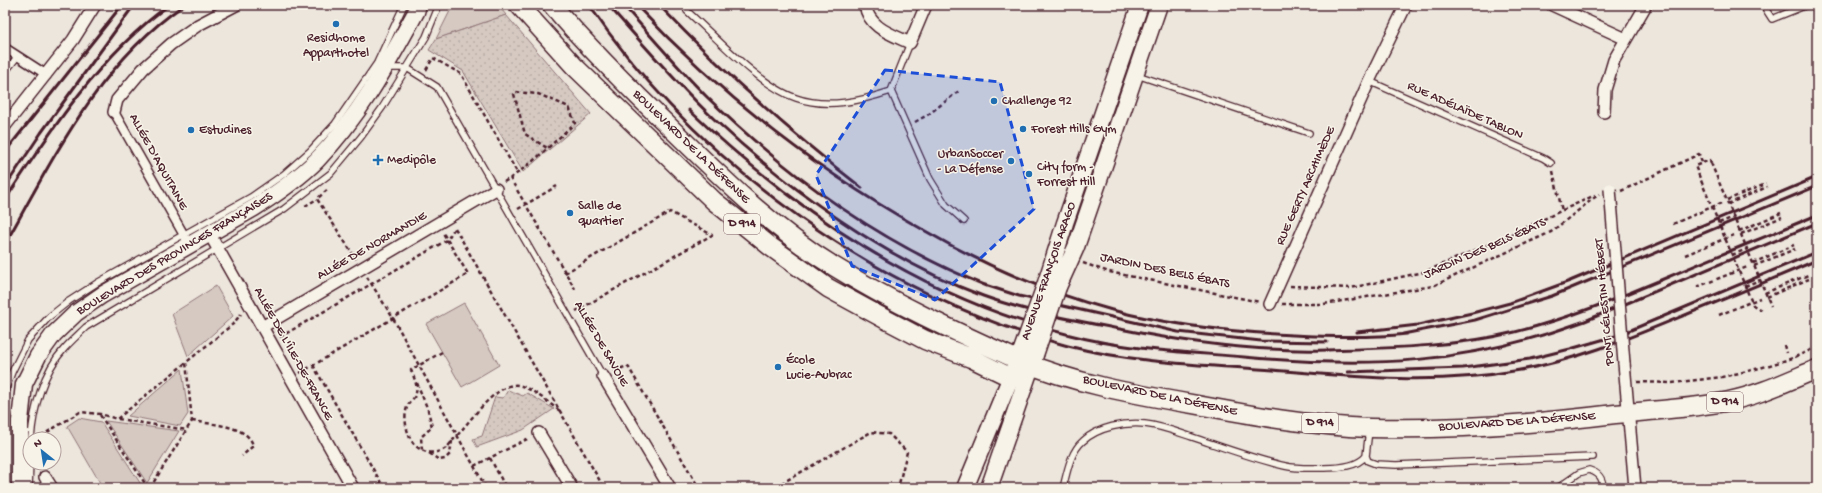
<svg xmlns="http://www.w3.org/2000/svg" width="1822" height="493" font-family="'Gochi Hand',sans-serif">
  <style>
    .grass { fill: #d5c9c2; stroke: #907476 }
    .park { fill: url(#park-dots); stroke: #907476 }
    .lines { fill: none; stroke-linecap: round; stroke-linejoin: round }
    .service-casing { stroke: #4a1f2b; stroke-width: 8 }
    .pedestrian-casing { stroke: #4a1f2b; stroke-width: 11 }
    .minor-casing { stroke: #4a1f2b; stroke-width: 14 }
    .secondary-casing { stroke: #4a1f2b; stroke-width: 19 }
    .primary-casing { stroke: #4a1f2b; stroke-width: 21 }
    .trunk-casing { stroke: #4a1f2b; stroke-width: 21 }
    .path { stroke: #4a1f2b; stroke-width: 2.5; stroke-dasharray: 4 3; stroke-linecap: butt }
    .service { stroke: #f7f3e8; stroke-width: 5.5 }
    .pedestrian { stroke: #f7f3e8; stroke-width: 8 }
    .minor { stroke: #f7f3e8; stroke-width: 11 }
    .secondary { stroke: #f7f3e8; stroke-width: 16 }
    .primary { stroke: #f7f3e8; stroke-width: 18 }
    .trunk { stroke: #f7f3e8; stroke-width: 18 }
    .rail { stroke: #4a1f2b; stroke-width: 3 }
    .minor-bridge-casing { stroke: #4a1f2b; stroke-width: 14; stroke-linecap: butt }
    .secondary-bridge-casing { stroke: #4a1f2b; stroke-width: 19; stroke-linecap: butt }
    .path-bridge { stroke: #4a1f2b; stroke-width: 2.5; stroke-dasharray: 4 3; stroke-linecap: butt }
    .minor-bridge { stroke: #f7f3e8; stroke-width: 11 }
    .secondary-bridge { stroke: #f7f3e8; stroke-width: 16 }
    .marked { fill: #1d4ed8; fill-opacity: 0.2; stroke: #1d4ed8; stroke-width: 3; stroke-dasharray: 8 5; stroke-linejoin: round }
    .poi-dot { fill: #1f6fb2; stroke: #f7f3e8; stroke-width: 1.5 }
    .labels { text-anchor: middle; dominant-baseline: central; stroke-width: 3; stroke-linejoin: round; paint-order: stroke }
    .shield { fill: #f7f3e8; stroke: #7e5f64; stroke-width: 1 }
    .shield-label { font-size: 12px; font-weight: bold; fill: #4a1f2b }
    .poi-label { font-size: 13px; fill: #4a1f2b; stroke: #f7f3e8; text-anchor: start }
    .street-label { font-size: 13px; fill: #4a1f2b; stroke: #f7f3e8 }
  </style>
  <defs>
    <pattern id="park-dots" width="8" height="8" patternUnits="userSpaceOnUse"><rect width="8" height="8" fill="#d5c9c2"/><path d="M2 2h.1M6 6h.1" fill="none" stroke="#b8aca7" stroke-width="1.8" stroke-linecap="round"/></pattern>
  </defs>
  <rect width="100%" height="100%" fill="#ece6dd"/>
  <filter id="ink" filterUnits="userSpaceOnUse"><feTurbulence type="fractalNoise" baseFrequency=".025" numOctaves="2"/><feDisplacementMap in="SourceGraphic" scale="8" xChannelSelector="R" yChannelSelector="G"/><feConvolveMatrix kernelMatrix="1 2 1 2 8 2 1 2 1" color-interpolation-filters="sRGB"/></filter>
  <g filter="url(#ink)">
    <!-- grass -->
    <path class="grass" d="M453 5H498L506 15 436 39Z
      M216 286 233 316 188 356 172 314Z
      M464 303 499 365 462 387 426 324Z
      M182 369 188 414 180 426 128 416Z
      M79 418 101 422 142 486V488H103L67 426Z
      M106 421 179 431 147 483Z"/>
    <!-- park -->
    <path class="park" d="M506 15 591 114 523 172 463 71 429 50 436 39Z
      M508 390 523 396 527 393 554 409 523 430 477 447 473 439 482 436 495 397 503 398Z"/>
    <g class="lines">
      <defs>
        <path id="service" d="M686 5 687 11C716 37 760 86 796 98 827 109 861 101 891 91
          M1763 5 1772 19 1807 5
          M910 43 891 91 930 179 946 205 964 221
          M386 68H407L437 87 603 376
          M5 72 18 56
          M1137 75 1309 133
          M1369 81 1543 158 1551 163
          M5 396 6 388 12 372 28 340 49 317 69 301 97 283 251 197 284 174 310 151 335 124 377 63 404 5
          M1369 430 1366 456 1368 461 1376 464 1396 465 1593 457
          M31 439C33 409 43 372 64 349 71 341 79 334 86 327L284 209 331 173 361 137 382 108 426 37 439 5
          M1559 487 1579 473 1589 470C1599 473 1603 478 1603 488
          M29 488 30 460
          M1063 488C1067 473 1070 452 1083 441 1098 427 1125 422 1145 424 1162 426 1177 432 1192 437 1222 447 1254 459 1285 466 1298 469 1311 468 1324 468 1338 468 1357 467 1366 456"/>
        <path id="pedestrian" d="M5 48 47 75
          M114 112 189 244"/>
        <path id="minor" d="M865 5C869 28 891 34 910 43L926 5
          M1552 5 1626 39
          M114 112 117 100 143 69 171 44 198 25 236 5
          M1604 112 1605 90 1614 60 1646 5
          M5 126 73 40 95 5
          M209 233 353 488
          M1270 304 1369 81 1406 5
          M262 327 496 189
          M1624 363 1635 488
          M603 376 670 488
          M539 433 572 488
          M45 477 52 488"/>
        <path id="secondary" d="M1046 283 1065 223 1140 5
          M1058 287 1076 247 1159 5
          M20 488V421L24 384 38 356 54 334 76 313 102 295 254 208C276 194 299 178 317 160 359 117 387 65 416 12L418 5
          M965 488 1022 350
          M989 488 1035 355"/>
        <path id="primary" d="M1018 360C1073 383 1133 394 1192 404 1251 415 1310 426 1370 428 1452 430 1534 424 1615 414 1653 410 1691 409 1729 401 1759 395 1788 381 1817 369"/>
        <path id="trunk" d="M519 5 575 67 714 201 771 247 828 288 883 318 925 340 971 358 1012 378
          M552 5C591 51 634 93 678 135 727 183 776 231 835 267 893 303 956 332 1018 360"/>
      </defs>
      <!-- service casing -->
      <use href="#service" class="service-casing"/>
      <!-- pedestrian casing -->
      <use href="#pedestrian" class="pedestrian-casing"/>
      <!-- minor casing -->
      <use href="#minor" class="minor-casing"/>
      <!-- secondary casing -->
      <use href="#secondary" class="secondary-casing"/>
      <!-- primary casing -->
      <use href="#primary" class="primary-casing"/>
      <!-- trunk casing -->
      <use href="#trunk" class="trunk-casing"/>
      <!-- path -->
      <path class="path" d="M426 70 433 58 461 74 518 174
        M915 122 929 114 959 91
        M1711 163 1710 160 1695 166 1712 207
        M1553 171 1562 211
        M510 178 575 289
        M504 182C530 166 552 144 575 123L569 107 538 94 516 92 514 94 525 134 547 148
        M327 190 317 199 356 259
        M1621 191 1699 154 1702 163
        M1727 200 1766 184
        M1728 204 1767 187
        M305 206 317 199
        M518 209 557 186
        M1719 223 1734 217
        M1673 224 1721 203
        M455 228 604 488
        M1739 231 1781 213
        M1741 234 1782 217
        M1685 255 1734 235
        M1732 255 1747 249
        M1083 263 1109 272 1260 302
        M1753 263 1794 245
        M1754 266 1795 249
        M565 273 670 212 712 235 576 311
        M367 277 393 318 486 488
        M1290 286 1351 288 1424 272 1497 241 1595 195
        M1745 286 1760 280
        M1697 287 1747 267
        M1765 293 1808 275
        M1767 297 1809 279
        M1282 304H1324L1433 286 1551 232 1599 194
        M1719 315 1760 298
        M280 337 447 240 454 229
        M1784 345 1786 353
        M442 352 411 370C414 378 418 385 416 393 415 398 410 401 408 405 403 415 406 429 410 438 417 452 433 457 446 448 449 446 451 442 454 439 468 424 493 387 514 385 526 383 550 404 560 411
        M313 365 384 488
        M614 371 627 366 629 368 699 488
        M300 373 468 274 443 233
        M1637 382 1672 383 1722 377 1760 368 1793 358 1817 347
        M417 383 428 410 432 427 421 437 422 450
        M100 415 148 488
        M118 419 187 430
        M192 421C209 424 249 425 253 446L242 456
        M41 436 80 412 100 414 117 419 233 324 241 314
        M429 453 439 460 445 459 450 454 452 441
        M490 458 506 488
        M474 466 529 438
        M775 487 871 432 889 434 907 452 898 488
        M150 488 192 421 186 362"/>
      <!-- service -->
      <use href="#service" class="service"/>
      <!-- pedestrian -->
      <use href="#pedestrian" class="pedestrian"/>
      <!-- minor -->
      <use href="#minor" class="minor"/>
      <!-- secondary -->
      <use href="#secondary" class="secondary"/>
      <!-- primary -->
      <use href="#primary" class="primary"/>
      <!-- trunk -->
      <use href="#trunk" class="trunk"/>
      <!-- rail -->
      <path class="rail" d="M589 5C698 165 882 297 1068 346 1134 363 1205 365 1273 370 1354 377 1434 385 1514 371 1576 361 1632 337 1690 313 1732 296 1775 278 1817 260
        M608 5C643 44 676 83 714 119 787 188 888 261 983 296 1027 312 1074 320 1120 329 1189 343 1257 352 1328 350 1391 348 1454 347 1515 332 1568 319 1618 298 1668 277 1717 256 1767 236 1817 215
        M623 5C651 36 678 68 707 97 787 175 882 244 987 286
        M636 5C720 94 813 168 920 228 980 263 1044 292 1112 310 1172 326 1232 332 1293 335 1332 337 1369 338 1407 334
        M659 5C722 71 790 132 862 188
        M689 110C798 213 923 299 1070 335 1127 350 1186 352 1244 357 1369 368 1466 365 1585 321L1817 223
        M5 152 122 5
        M5 187 41 133 134 5
        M5 200C51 130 100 55 169 5
        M5 244C54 157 99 63 184 5
        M982 284 1019 296 1178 332 1261 341 1327 342
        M1357 332 1418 325 1472 313 1510 303 1570 281 1817 177
        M1403 334 1475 320 1552 296 1817 186
        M1348 372 1463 368 1530 359 1570 349 1619 335 1817 252"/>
      <defs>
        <path id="minor-bridge" d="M1610 189 1624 363"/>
        <path id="secondary-bridge" d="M1022 350 1046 283
          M1035 355 1058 287"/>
      </defs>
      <!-- minor-bridge casing -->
      <use href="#minor-bridge" class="minor-bridge-casing"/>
      <!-- secondary-bridge casing -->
      <use href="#secondary-bridge" class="secondary-bridge-casing"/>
      <!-- path-bridge -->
      <path class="path-bridge" d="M1711 163 1771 306
        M1712 207 1753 305 1761 310"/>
      <!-- minor-bridge -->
      <use href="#minor-bridge" class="minor-bridge"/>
      <!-- secondary-bridge -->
      <use href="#secondary-bridge" class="secondary-bridge"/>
    </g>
  </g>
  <!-- marked area -->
  <path class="marked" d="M885 70 1000 82 1034 209 935 300 852 266 816 175Z"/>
  <!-- markers -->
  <g class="poi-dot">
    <circle cx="336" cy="24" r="4"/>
    <circle cx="994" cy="101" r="4"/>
    <circle cx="1023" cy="129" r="4"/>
    <circle cx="191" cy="130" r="4"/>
    <path d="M376 154h4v4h4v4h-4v4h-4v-4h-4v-4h4z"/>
    <circle cx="1011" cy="161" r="4"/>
    <circle cx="1029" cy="174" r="4"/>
    <circle cx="570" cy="213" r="4"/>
    <circle cx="778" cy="367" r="4"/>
  </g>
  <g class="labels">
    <!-- shield labels -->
    <g class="shield">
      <rect x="724" y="214" width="36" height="20" rx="3"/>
      <rect x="1707" y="392" width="36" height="20" rx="3"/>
      <rect x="1302" y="413" width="36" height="20" rx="3"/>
    </g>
    <g class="shield-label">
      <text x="742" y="224">D 914</text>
      <text x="1725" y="402">D 914</text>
      <text x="1320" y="423">D 914</text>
    </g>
    <!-- poi labels -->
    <g class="poi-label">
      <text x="336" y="38" text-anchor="middle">Residhome<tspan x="336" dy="15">Apparthotel</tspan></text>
      <text x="1002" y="101">Challenge 92</text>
      <text x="1031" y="129">Forest Hills Gym</text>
      <text x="199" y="130">Estudines</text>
      <text x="1003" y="154" text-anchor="end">UrbanSoccer<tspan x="1003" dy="15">- La Défense</tspan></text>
      <text x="387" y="160">Medipôle</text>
      <text x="1037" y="167">City form -<tspan x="1037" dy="15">Forrest Hill</tspan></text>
      <text x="578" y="206">Salle de<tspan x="578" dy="15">quartier</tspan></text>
      <text x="786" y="360">École<tspan x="786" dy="15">Lucie-Aubrac</tspan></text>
    </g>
    <!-- street labels -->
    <g class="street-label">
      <text transform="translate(1465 111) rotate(24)">RUE ADÉLAÏDE TABLON</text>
      <text transform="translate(691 147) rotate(44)">BOULEVARD DE LA DÉFENSE</text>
      <text transform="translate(158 162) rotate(61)">ALLÉE D'AQUITAINE</text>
      <text transform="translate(1306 186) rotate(-66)">RUE GERTY ARCHIMÈDE</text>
      <text transform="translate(372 246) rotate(-30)">ALLÉE DE NORMANDIE</text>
      <text transform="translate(1485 249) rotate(-24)">JARDIN DES BELS ÉBATS</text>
      <text transform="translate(175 254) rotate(-31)">BOULEVARD DES PROVINCES FRANÇAISES</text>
      <text transform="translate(1049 271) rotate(-71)">AVENUE FRANÇOIS ARAGO</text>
      <text transform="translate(1165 271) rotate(12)">JARDIN DES BELS ÉBATS</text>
      <text transform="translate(1605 302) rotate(-95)">PONT CÉLESTIN HÉBERT</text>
      <text transform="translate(601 344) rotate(60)">ALLÉE DE SAVOIE</text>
      <text transform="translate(293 354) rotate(61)">ALLÉE DE L'ÎLE-DE-FRANCE</text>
      <text transform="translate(1160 396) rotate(12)">BOULEVARD DE LA DÉFENSE</text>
      <text transform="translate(1517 422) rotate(-4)">BOULEVARD DE LA DÉFENSE</text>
    </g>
  </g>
  <!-- margin -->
  <rect width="1822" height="493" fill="none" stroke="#f7f3e8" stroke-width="20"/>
  <rect x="10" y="10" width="1802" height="473" fill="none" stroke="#4a1f2b" stroke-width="1.5" filter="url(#ink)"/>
  <!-- north arrow -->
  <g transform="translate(42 451) rotate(330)"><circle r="19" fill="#f7f3e8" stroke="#b29e9c"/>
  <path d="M0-3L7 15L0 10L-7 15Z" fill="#1f6fb2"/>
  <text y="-6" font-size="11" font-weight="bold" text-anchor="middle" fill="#4a1f2b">N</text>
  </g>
</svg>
